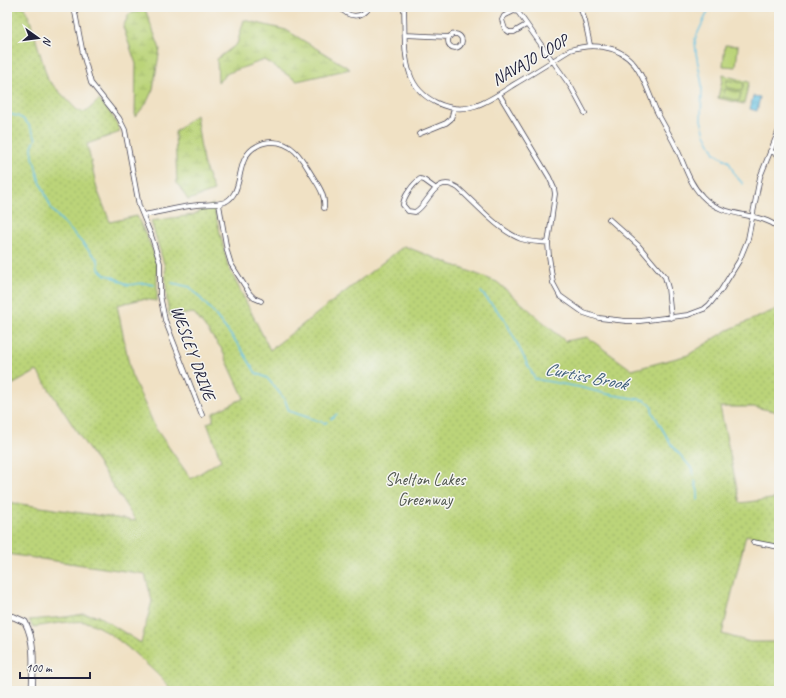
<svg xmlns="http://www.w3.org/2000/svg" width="786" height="698" font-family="Caveat,sans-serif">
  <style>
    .wetland { fill: url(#wetland-marsh); stroke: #6e7b5a }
    .park { fill: url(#park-dots); stroke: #6e7b5a }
    .pitch { fill: #bbd479; stroke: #6e7b5a }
    .water { fill: url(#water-waves); stroke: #44728f }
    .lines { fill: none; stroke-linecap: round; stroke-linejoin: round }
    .stream { stroke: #66c2e3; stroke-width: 1.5 }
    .street-casing { stroke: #413f50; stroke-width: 5.5 }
    .secondary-casing { stroke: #413f50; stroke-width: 7 }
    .street { stroke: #fff; stroke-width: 4 }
    .secondary { stroke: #fff; stroke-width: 5.5 }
    .labels { text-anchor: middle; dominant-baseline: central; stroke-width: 3; stroke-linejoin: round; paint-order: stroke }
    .street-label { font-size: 17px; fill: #22223b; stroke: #f6f6f2 }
    .park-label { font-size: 17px; fill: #50574e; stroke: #f6f6f2 }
    .water-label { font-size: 18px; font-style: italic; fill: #3a5a76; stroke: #f6f6f2 }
  </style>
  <defs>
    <pattern id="wetland-marsh" width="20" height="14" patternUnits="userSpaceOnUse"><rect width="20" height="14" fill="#bbd479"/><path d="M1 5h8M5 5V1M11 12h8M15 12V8" fill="none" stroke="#a0b66a"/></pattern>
    <pattern id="park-dots" width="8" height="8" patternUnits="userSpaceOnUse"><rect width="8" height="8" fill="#bbd479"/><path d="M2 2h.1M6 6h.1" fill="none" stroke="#a0b66a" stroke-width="1.8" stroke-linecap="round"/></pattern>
    <pattern id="water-waves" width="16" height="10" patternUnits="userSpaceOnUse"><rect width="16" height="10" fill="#66c2e3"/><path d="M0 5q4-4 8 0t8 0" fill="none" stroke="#58a6c4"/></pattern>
  </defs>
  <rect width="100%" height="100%" fill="#f6f6f2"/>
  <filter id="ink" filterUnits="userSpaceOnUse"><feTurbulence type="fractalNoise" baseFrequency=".025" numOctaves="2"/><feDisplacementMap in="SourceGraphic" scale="8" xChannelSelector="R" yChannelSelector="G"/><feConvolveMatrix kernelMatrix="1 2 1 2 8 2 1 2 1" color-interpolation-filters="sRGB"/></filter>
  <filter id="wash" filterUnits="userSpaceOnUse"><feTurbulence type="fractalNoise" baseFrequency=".012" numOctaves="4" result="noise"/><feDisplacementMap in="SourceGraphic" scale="16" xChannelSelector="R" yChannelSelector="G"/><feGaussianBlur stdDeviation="0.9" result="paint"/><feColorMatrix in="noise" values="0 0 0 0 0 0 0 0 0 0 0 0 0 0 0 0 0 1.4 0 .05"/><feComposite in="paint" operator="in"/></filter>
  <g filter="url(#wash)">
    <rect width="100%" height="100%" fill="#f0e1c4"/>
    <!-- wetland -->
    <path class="wetland" d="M145 9 160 49 153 89 146 104 135 117 136 64 123 27 129 14Z
      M244 20 286 30 350 69 297 81 264 60 228 73 218 82 217 59 237 44Z
      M196 115 203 162 214 191 188 200 177 183 175 132Z"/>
    <!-- park -->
    <path class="park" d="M7 7H24L30 20 48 80 77 110 86 112 99 100C108 110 116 119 120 132L87 144 97 189 110 222 137 216 151 246 157 263V301L142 299 117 305 131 374 156 429 191 479 221 460 207 423 213 421V413L244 398 221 348 194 313 170 316 167 302 165 267 151 221 193 215 213 204 228 266 270 350 404 246 497 282 565 341 587 337 632 370 688 355 728 330 779 308V412L754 407H720L740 503 779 498V544L746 535 722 634 750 642H779V691H173C158 673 108 626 86 622 73 620 47 625 33 627L29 620 66 617 84 614 98 616 141 643 152 601 145 574 7 554V502L136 521 37 371 10 386 7 390V384L11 380 7 376Z
      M723 75 749 82 744 104 718 98Z"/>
    <!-- pitch -->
    <path class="pitch" d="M725 45 738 46 736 67 723 66Z
      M727 80 744 83 742 91 726 87Z
      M725 89 741 93 739 101 723 97Z"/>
    <!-- water -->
    <path class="water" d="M753 96 760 97 757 111 750 109Z"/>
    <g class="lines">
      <!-- stream -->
      <path class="stream" d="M710 7 695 39 696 53 702 85 701 120 705 134 715 153 729 162 735 175 743 184
        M7 114C24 115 30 124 36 139L32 146 33 157 39 179 52 210 98 260 99 269 105 275 111 276 128 285 144 283 154 285
        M172 283 190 287 212 311 240 347 256 373 267 378 278 391 285 400 289 411 325 423 327 422
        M481 292 504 318 535 379 579 387 607 394 644 400 651 405 653 413 671 444 692 469 694 475
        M331 419 337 414
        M695 481 698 492V500"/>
    </g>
  </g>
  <g filter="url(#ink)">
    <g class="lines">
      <defs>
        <path id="street" d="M74 7 83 54 91 83 119 118 125 130 139 206 151 235 160 263V295L165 320 202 415
          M340 7C348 18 361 19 369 7
          M404 7C405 29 403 53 410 74 419 100 450 114 475 106 488 102 501 93 513 85 532 74 551 62 570 50 582 46 591 45 603 47 638 52 644 82 656 110 662 122 669 133 675 145 684 162 688 182 702 196 724 220 758 210 779 228
          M580 7 585 21 590 45
          M653 7 657 8 661 7
          M526 25 514 32H509L505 29 502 20 504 16 514 11 518 12 571 87 585 113
          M448 41a7 7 0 1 1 14 0a7 7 0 1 1-14 0Z
          M405 35 449 37
          M499 94 549 177 554 188 555 194 548 243 549 256 553 283 560 296 584 313 599 318 626 321H640L688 315 704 309 709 305 721 290 739 261 748 239 760 177 779 130
          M419 134 446 123 451 119 454 108
          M770 151 779 155
          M435 188 424 180 420 179C413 184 403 197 403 205L408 211 415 212C430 204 434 173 458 188 476 204 499 231 521 239 530 242 539 242 548 243
          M219 204 227 251 231 264 250 294 254 298 261 301
          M143 215C161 212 179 207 198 205 207 204 216 205 225 202 246 192 233 158 257 146 262 143 266 142 272 142 292 142 301 157 310 172 317 184 326 194 324 208
          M609 219 638 245 665 277 668 288 671 318
          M753 542 779 547"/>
        <path id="secondary" d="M7 616 14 617 25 622C36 642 33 669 32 691"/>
      </defs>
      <!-- street casing -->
      <use href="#street" class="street-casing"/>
      <!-- secondary casing -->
      <use href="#secondary" class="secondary-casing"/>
      <!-- street -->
      <use href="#street" class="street"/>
      <!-- secondary -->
      <use href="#secondary" class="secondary"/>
    </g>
  </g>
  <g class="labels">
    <!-- street labels -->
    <g class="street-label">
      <text transform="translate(530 60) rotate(-30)">NAVAJO LOOP</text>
      <text transform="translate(193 353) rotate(70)">WESLEY DRIVE</text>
    </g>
    <!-- park labels -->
    <g class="park-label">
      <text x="425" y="479">Shelton Lakes<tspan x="425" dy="20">Greenway</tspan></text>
    </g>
    <!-- water labels -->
    <g class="water-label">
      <text transform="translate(586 376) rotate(11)">Curtiss Brook</text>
    </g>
  </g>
  <!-- margin -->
  <rect width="786" height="698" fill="none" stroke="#f6f6f2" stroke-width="24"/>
  <!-- north arrow -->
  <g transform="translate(38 38) rotate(104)" stroke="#f6f6f2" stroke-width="3" paint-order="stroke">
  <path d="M0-3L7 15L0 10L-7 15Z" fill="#22223b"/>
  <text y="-6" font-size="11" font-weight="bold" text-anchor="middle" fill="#22223b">N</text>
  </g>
  <!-- scale -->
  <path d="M20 672v6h70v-6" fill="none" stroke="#22223b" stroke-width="2"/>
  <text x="26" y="672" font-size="12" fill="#22223b" stroke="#f6f6f2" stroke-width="3" paint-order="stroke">100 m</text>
</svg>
